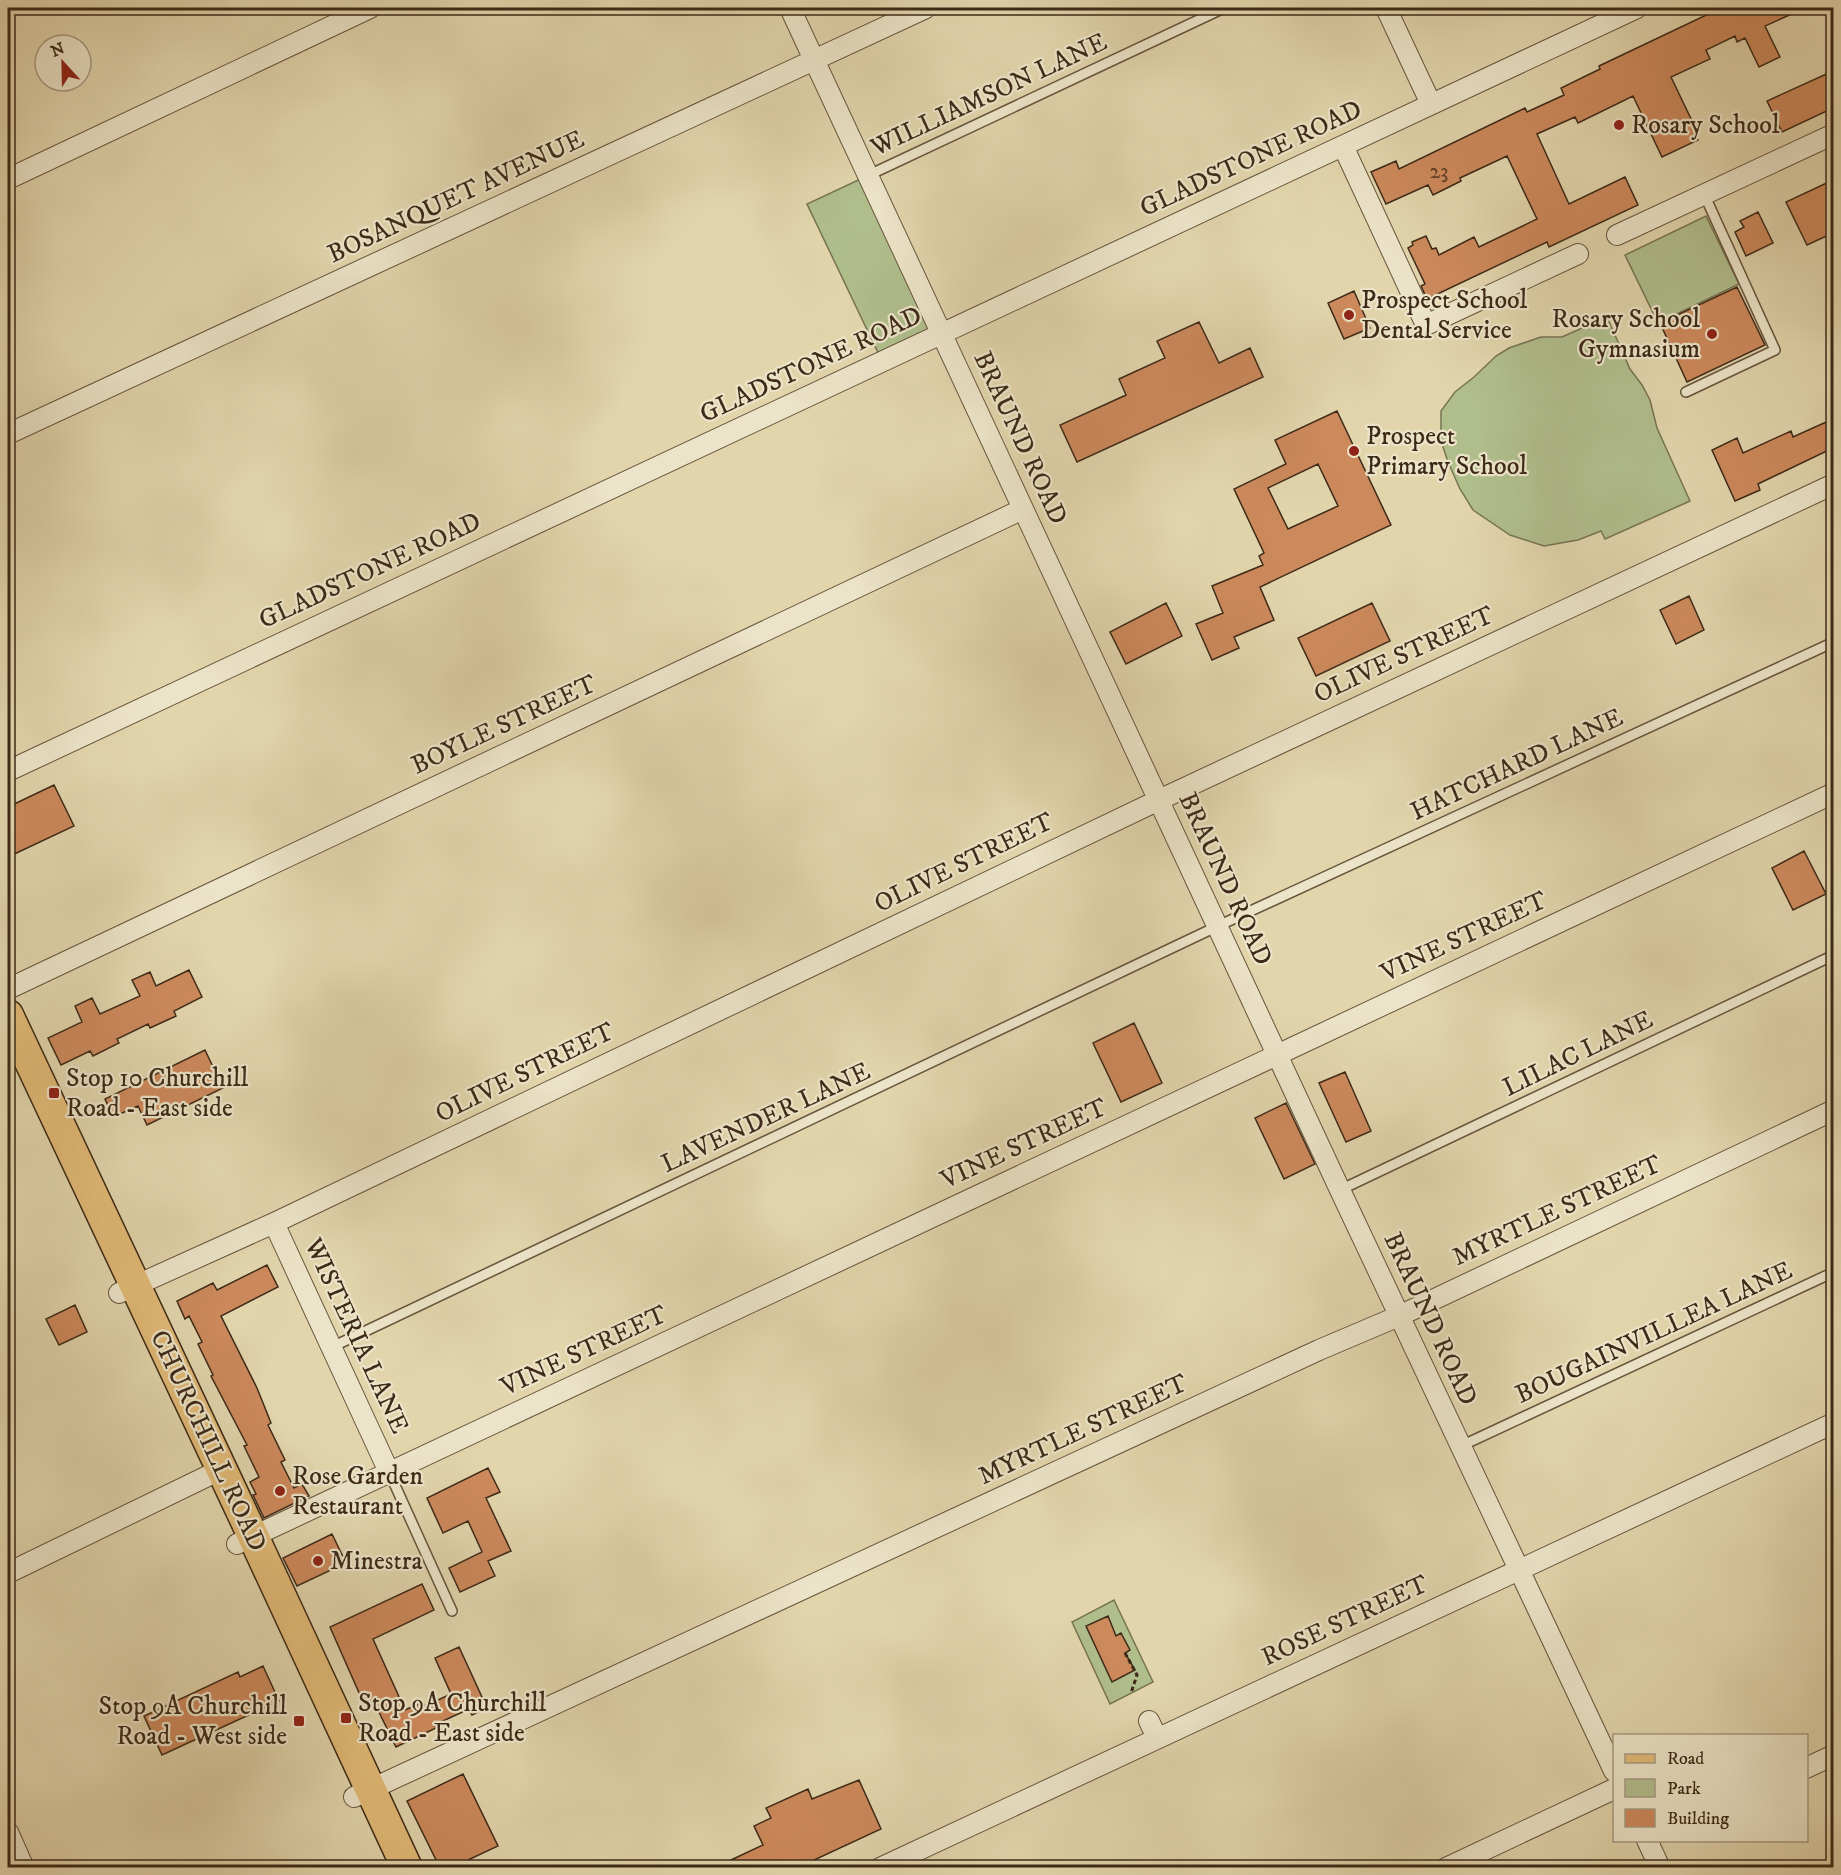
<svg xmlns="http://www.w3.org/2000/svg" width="1841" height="1875" font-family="'IM FELL DW Pica',serif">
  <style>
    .green { fill: #b0be8c; stroke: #767452; stroke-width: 1.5 }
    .building { fill: #cc895c; stroke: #3d2a18; stroke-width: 1.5; fill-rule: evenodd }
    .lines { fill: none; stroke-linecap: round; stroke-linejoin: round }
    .lane-casing { stroke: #66553d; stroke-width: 12 }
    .street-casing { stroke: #66553d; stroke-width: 22 }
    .primary-casing { stroke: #3d2a18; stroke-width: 33 }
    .path { stroke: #3d2a18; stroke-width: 3; stroke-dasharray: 4.5 3; stroke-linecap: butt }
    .lane { stroke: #ece4c9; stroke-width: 9 }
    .street { stroke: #ece4c9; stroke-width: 20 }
    .primary { stroke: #e1ba76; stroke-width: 30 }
    .poi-dot { fill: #8f2418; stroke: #ece4c9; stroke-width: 2 }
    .labels { text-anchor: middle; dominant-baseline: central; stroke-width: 4.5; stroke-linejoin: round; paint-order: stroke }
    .number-label { font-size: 22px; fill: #614229 }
    .street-label { font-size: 26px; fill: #3d2a18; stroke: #ece4c9 }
    .poi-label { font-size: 26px; fill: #3d2a18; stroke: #ece4c9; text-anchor: start }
  </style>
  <rect width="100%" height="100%" fill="#e2d5ac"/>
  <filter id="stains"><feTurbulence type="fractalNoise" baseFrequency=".00333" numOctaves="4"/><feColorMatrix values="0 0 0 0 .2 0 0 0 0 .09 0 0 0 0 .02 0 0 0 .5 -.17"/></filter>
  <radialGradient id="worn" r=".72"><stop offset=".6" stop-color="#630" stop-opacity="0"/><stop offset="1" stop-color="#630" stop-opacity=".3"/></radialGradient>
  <!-- green -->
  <path class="green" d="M869 175 941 333 882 361 807 204Z
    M1706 216 1739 284 1658 323 1625 255Z
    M1607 317 1630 369 1642 385 1650 400 1657 428 1690 501 1605 539 1601 531 1578 540 1544 546 1510 535 1473 510 1460 489 1448 462 1441 441V411L1455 392 1474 377 1496 356 1509 348 1541 337H1562Z
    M1114 1600 1153 1682 1110 1704 1072 1622Z"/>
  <!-- building -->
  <path class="building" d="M1721 8H1805L1765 26 1780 57 1759 67 1745 38 1737 42 1735 36 1706 50 1710 59 1671 77 1693 123 1691 124 1698 140 1662 157 1633 96 1578 123 1575 117 1537 134 1569 204 1625 177 1638 205 1549 247 1547 242 1427 299 1421 286 1425 284 1408 248 1413 245 1412 242 1426 236 1432 249 1436 248 1439 255 1474 237 1479 247 1537 219 1507 156 1460 178 1461 181 1433 195 1428 185 1386 204 1371 172 1396 161 1399 169 1525 108 1527 112 1564 95 1561 88 1600 69 1599 66Z
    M1833 71V108L1782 132 1767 101Z
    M1833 180V233L1807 245 1786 202Z
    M1758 212 1773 243 1746 256 1735 232 1744 227 1740 221Z
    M1737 287 1765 345 1687 382 1660 323Z
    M1354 291 1370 328 1344 339 1328 303Z
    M1199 322 1219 363 1250 348 1263 377 1077 462 1060 425 1126 395 1119 379 1165 358 1157 341Z
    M1337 411 1391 525 1260 587 1274 620 1234 637 1239 648 1212 660 1196 624 1223 613 1212 586 1263 565 1259 556 1264 553 1234 489 1286 464 1275 440ZM1318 464 1338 506 1288 529 1268 488Z
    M1833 419V448L1758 484 1760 490 1735 501 1712 450 1737 438 1743 453 1791 431 1793 437Z
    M1689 596 1704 630 1676 644 1660 610Z
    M1166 603 1182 636 1126 664 1110 632Z
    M1372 603 1390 641 1316 676 1298 638Z
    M54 785 74 826 8 857V807Z
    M1804 851 1826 894 1793 910 1772 868Z
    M189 970 202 997 174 1011 176 1016 150 1028 148 1024 117 1039 119 1043 93 1056 90 1051 61 1065 48 1038 82 1022 75 1006 92 998 100 1014 140 996 132 980 150 972 156 986Z
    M1134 1023 1162 1083 1121 1102 1093 1043Z
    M205 1050 223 1088 147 1125 138 1106 113 1117 105 1099Z
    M1345 1072 1371 1131 1346 1142 1319 1083Z
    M1286 1103 1315 1164 1284 1179 1255 1118Z
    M267 1265 278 1287 221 1316 257 1388 271 1423 268 1425 285 1460 281 1462 294 1488 302 1484 309 1496 264 1518 253 1495 256 1494 250 1482 259 1477 244 1446 247 1445 211 1376 213 1375 198 1344 202 1342 189 1316 185 1319 177 1301 213 1283 217 1290Z
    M75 1305 87 1332 59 1345 46 1319Z
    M488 1468 500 1492 486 1498 511 1551 488 1561 495 1576 460 1592 449 1568 482 1552 468 1521 443 1533 427 1498Z
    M332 1534 346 1563 297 1586 283 1558Z
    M422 1584 434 1610 373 1639 405 1710 423 1702 425 1706 451 1694 435 1658 459 1647 487 1708 472 1715 469 1709 434 1725 436 1728 396 1747 373 1700 364 1704 330 1627Z
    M1108 1616 1116 1636 1121 1633 1130 1650 1125 1653 1135 1670 1112 1682 1086 1626Z
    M263 1666 279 1701 162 1755 144 1716 238 1672 240 1677Z
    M463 1774 498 1846 451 1868H440L407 1801Z
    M859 1780 881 1829 797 1868H714L763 1845 754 1826 771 1818 766 1808 808 1789 812 1799Z"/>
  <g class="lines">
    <defs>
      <path id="lane" d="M869 175 1224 8
        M1686 392 1775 350 1704 194
        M1340 1190 1834 955
        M332 1347 1218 926 1834 642
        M1461 1446 1834 1272
        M389 1472 452 1611"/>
      <path id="street" d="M790 8 1340 1190 1614 1771
        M1386 8 1431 104
        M1343 146 1426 325 1578 254
        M8 179 370 8
        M1617 235 1834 134
        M8 434 926 8
        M8 771 1637 8
        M8 989 1023 509
        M274 1223 389 1472
        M119 1293 274 1223 1159 800 1834 484
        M237 1544 1834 793
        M8 1573 222 1469
        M1149 1721 1157 1738
        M1806 1768 1834 1755
        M354 1797 1319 1350 1399 1316 1834 1110
        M8 1832 24 1868
        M1647 1840 1660 1868
        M880 1868 1834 1423
        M1446 1868 1614 1789"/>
      <path id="primary" d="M8 1015 253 1536 407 1868"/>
    </defs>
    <!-- lane casing -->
    <use href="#lane" class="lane-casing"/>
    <!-- street casing -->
    <use href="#street" class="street-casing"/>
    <!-- primary casing -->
    <use href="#primary" class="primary-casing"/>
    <!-- path -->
    <path class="path" d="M1125 1653 1137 1675 1131 1693"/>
    <!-- lane -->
    <use href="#lane" class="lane"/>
    <!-- street -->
    <use href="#street" class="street"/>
    <!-- primary -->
    <use href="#primary" class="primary"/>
  </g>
  <!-- markers -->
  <g class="poi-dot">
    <circle cx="1619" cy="125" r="6"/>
    <circle cx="1349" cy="315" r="6"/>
    <circle cx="1712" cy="334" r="6"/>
    <circle cx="1354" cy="451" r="6"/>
    <rect x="48" y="1087" width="12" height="12" rx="3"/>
    <circle cx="280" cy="1491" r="6"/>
    <circle cx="318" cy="1561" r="6"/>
    <rect x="340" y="1712" width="12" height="12" rx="3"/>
    <rect x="293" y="1715" width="12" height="12" rx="3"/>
  </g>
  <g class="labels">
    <!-- number labels -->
    <g class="number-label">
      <text x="1439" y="171">23</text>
    </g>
    <!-- street labels -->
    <g class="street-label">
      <text transform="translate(989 95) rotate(-25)">WILLIAMSON LANE</text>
      <text transform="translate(1251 159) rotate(-25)">GLADSTONE ROAD</text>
      <text transform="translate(456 197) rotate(-25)">BOSANQUET AVENUE</text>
      <text transform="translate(811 365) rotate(-25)">GLADSTONE ROAD</text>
      <text transform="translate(1020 438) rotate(65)">BRAUND ROAD</text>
      <text transform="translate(370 571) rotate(-25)">GLADSTONE ROAD</text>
      <text transform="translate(1404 655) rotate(-25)">OLIVE STREET</text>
      <text transform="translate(504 725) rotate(-25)">BOYLE STREET</text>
      <text transform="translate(1517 765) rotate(-25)">HATCHARD LANE</text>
      <text transform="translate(964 863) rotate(-26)">OLIVE STREET</text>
      <text transform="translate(1225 879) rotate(65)">BRAUND ROAD</text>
      <text transform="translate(1464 937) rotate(-25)">VINE STREET</text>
      <text transform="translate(1578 1054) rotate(-26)">LILAC LANE</text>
      <text transform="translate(525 1073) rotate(-26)">OLIVE STREET</text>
      <text transform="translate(766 1118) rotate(-25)">LAVENDER LANE</text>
      <text transform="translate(1024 1144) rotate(-25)">VINE STREET</text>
      <text transform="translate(1557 1211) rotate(-25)">MYRTLE STREET</text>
      <text transform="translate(1430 1319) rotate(65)">BRAUND ROAD</text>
      <text transform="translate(1654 1333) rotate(-25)">BOUGAINVILLEA LANE</text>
      <text transform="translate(356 1336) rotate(65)">WISTERIA LANE</text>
      <text transform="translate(584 1351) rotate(-25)">VINE STREET</text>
      <text transform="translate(1083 1430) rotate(-25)">MYRTLE STREET</text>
      <text transform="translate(208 1441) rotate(65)">CHURCHILL ROAD</text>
      <text transform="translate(1345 1621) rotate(-25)">ROSE STREET</text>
    </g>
    <!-- poi labels -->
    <g class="poi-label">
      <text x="1631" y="125">Rosary School</text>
      <text x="1361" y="300">Prospect School<tspan x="1361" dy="30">Dental Service</tspan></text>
      <text x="1700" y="319" text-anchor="end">Rosary School<tspan x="1700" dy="30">Gymnasium</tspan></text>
      <text x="1366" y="436">Prospect<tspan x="1366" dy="30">Primary School</tspan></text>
      <text x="66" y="1078">Stop 10 Churchill<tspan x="66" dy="30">Road - East side</tspan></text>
      <text x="292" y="1476">Rose Garden<tspan x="292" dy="30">Restaurant</tspan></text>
      <text x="330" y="1561">Minestra</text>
      <text x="358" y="1703">Stop 9A Churchill<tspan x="358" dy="30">Road - East side</tspan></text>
      <text x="287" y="1706" text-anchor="end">Stop 9A Churchill<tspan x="287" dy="30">Road - West side</tspan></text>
    </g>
  </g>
  <!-- margin -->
  <rect width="1841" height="1875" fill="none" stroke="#e2d5ac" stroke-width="30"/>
  <rect x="9" y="9" width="1823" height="1857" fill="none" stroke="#3d2a18" stroke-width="3"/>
  <rect x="15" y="15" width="1811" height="1845" fill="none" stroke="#3d2a18" stroke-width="1.5"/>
  <!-- legend -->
  <rect x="1613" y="1734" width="195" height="108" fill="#ece4c9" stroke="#a69a82" stroke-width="1.5"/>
  <rect x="1625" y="1754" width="30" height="9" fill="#e1ba76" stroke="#a69a82" stroke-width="1.5"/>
  <text x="1667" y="1764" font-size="18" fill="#3d2a18">Road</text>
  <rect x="1625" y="1779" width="30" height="18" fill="#b0be8c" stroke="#a69a82" stroke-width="1.5"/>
  <text x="1667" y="1794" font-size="18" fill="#3d2a18">Park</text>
  <rect x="1625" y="1809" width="30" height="18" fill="#cc895c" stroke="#a69a82" stroke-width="1.5"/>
  <text x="1667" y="1824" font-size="18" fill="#3d2a18">Building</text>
  <!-- north arrow -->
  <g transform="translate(63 63) rotate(338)"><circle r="28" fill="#ece4c9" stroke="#a69a82" stroke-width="1.5"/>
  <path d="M0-4.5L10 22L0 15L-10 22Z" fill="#8f2418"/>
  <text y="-9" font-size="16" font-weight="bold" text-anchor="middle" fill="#3d2a18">N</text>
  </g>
  <rect width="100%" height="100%" filter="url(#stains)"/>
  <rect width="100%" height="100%" fill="url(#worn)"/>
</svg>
